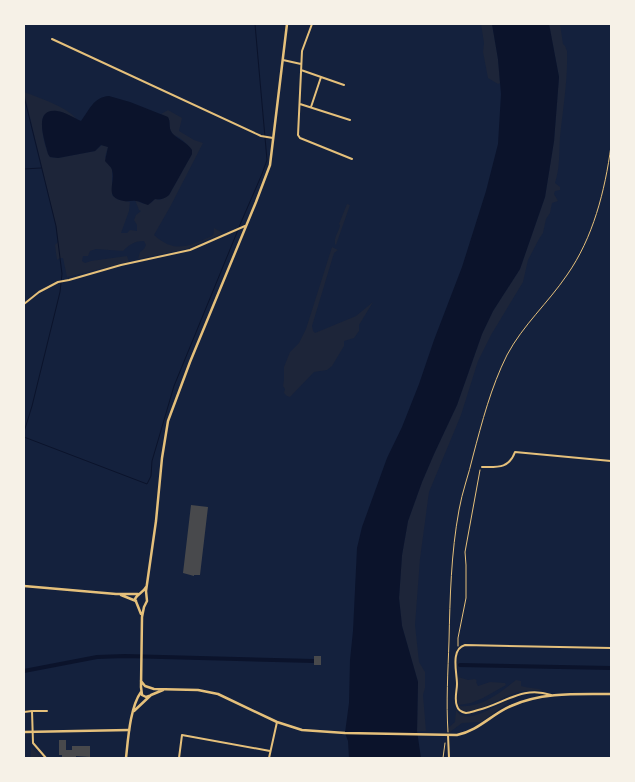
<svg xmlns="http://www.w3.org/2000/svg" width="635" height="782" font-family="Montserrat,sans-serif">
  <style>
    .green { fill: #1d2539 }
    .water { fill: #0b132b }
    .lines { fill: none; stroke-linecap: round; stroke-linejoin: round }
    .stream { stroke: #0b132b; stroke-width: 1 }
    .canal { stroke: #0b132b; stroke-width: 4 }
    .building { fill: #48494c }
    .path { stroke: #e5c07b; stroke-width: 1 }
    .minor { stroke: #e5c07b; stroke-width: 2 }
    .tertiary { stroke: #e5c07b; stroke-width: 2.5 }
    .secondary { stroke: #e5c07b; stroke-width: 2.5 }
  </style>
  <rect width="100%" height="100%" fill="#14213d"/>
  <!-- green -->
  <path class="green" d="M481 24H492L498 59 500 83 498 84 488 78 483 52 484 43Z
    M549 24H560L563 44 565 46 567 51C568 80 563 108 560 137 559 152 560 168 555 183L560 187V190L555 191 554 194 558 201 552 203 550 213 546 219 543 233 539 239 528 260 523 282 491 335 478 361 461 415 429 492 420 559 415 625 419 662 425 672V688L423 695 426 731H417L418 682 402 626 399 598 402 555 408 521 422 482 434 454 457 405 482 334 493 311 520 269 545 197 554 141 559 77Z
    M24 92C42 99 63 105 77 119L61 112 44 115C39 124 45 150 50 157L58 158 95 151 102 145 108 147 105 157 112 169V195L117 199 130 202 129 211 121 233H127L130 230 137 231V225L134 220 136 215 141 211 139 210 135 200 144 204 151 203 155 199 160 200 169 195 192 154V150C188 145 183 140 178 137 175 135 175 137 173 134 165 125 176 120 161 114L168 110 182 118 179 131 194 140 203 143 170 207 154 235C175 254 189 246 212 236L214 233V228L223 233 186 249 138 259 140 252 144 249 146 245 144 241C135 241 130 244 123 251L96 249 90 251 88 256H83L82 261 85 263 91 261 127 256 129 262 67 277 63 258H60L57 260 55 245 58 242 56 226Z
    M347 204 350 205 336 245 335 244C334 236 339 232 340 225L339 224Z
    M332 247 338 250 334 253 312 326 313 331 315 333 356 316 373 302 359 325V331L354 338 344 341V346L332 366 327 370 314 372 290 397 287 396 284 393 285 389 283 386 284 380V367L290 352 299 343 306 329Z
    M458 677 468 680 475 679 477 681 476 682 478 686 490 682 505 683 506 685 483 698 471 703 459 705 457 701Z
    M516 680 521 681V686C528 688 535 688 543 690 534 690 524 690 515 693 498 698 481 713 462 711L458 706C481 709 501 692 516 680Z
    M508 701 509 702 505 705 481 722 462 723 450 732H448L447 729 455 722 456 710C466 727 495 705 508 701Z
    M31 747 42 758H31Z"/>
  <!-- water -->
  <path class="water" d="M492 24H549L559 77 554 141 545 197 520 269 493 311 482 334 457 405 434 454 422 482 408 521 402 555 399 598 402 626 418 682 417 731 421 758H349L348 741 345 733 349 703 350 660 353 631 357 548 362 527 387 458 402 427 419 384 434 340 462 267 486 191 498 144 501 94 498 59Z
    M109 96 130 102 168 117C171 122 168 127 172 133 176 138 187 142 192 150V154L169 195C164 199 161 200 155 199L148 205C144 204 140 201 136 201 132 200 128 202 124 201 103 197 116 184 112 170 111 166 107 164 105 161L108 147 101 145 95 151 58 158 50 157 48 154C45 141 32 108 57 111 65 112 74 118 81 121 89 111 93 97 109 96Z"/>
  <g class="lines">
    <!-- stream -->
    <path class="stream" d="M24 96 56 226 62 274 60 292 32 406 24 432
      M24 169 41 168
      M239 227 262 174 267 160 255 24
      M24 437 147 484 151 476 152 461 174 386 238 230"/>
    <!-- canal -->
    <path class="canal" d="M460 665 611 668
      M24 671 97 657 125 656 314 661"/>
  </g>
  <!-- building -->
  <path class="building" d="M191 505 208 507 200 575H194V576L183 573Z
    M314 656H321V665H314Z
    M59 740H66V750H72V746H90V757L76 756V757L74 758H62V755H59Z"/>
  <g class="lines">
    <!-- path -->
    <path class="path" d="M458 646V638L466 598V565L465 552 480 470
      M448 732C446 702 448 671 449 641 450 598 451 553 459 510 462 492 469 474 473 456 482 422 491 387 507 355 523 325 548 303 567 275 593 238 605 191 611 146
      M443 758 445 743"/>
    <!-- minor -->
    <path class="minor" d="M312 24 302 51 298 135 300 138 305 140 352 159
      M52 39 261 136 273 138
      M283 60 301 64
      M301 70 344 85
      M300 104 350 120
      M311 107 321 77
      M24 304 39 292 58 282 69 280 121 265 190 250 245 226
      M482 467C497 467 509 469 515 452L611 461
      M551 695C522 685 504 704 478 710 474 711 470 713 466 713 461 712 458 710 457 706 454 699 457 691 457 684 457 673 450 649 465 645L611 648
      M33 711H47
      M24 712 32 711 33 743 46 758
      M448 735 449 758
      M179 758 182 735 270 751
      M269 758 277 722"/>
    <!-- tertiary -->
    <path class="tertiary" d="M24 732 129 730"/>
    <!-- secondary -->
    <path class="secondary" d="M24 586 116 594H138
      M121 595 136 601
      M141 614 135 599C137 594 143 593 146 587
      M141 681 145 686 154 689 198 690 218 694 277 722 302 730 345 733 457 735C478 731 492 714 511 706 541 692 578 694 611 694
      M149 696 146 697 142 695 141 687 142 617 144 607 147 601 146 591 156 521 162 458 168 421 190 362 256 202 270 165 287 24
      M134 711 151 695 163 690
      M126 758C128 740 130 707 141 692"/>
  </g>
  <!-- border -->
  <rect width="635" height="782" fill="none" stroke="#f6f1e7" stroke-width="50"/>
</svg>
